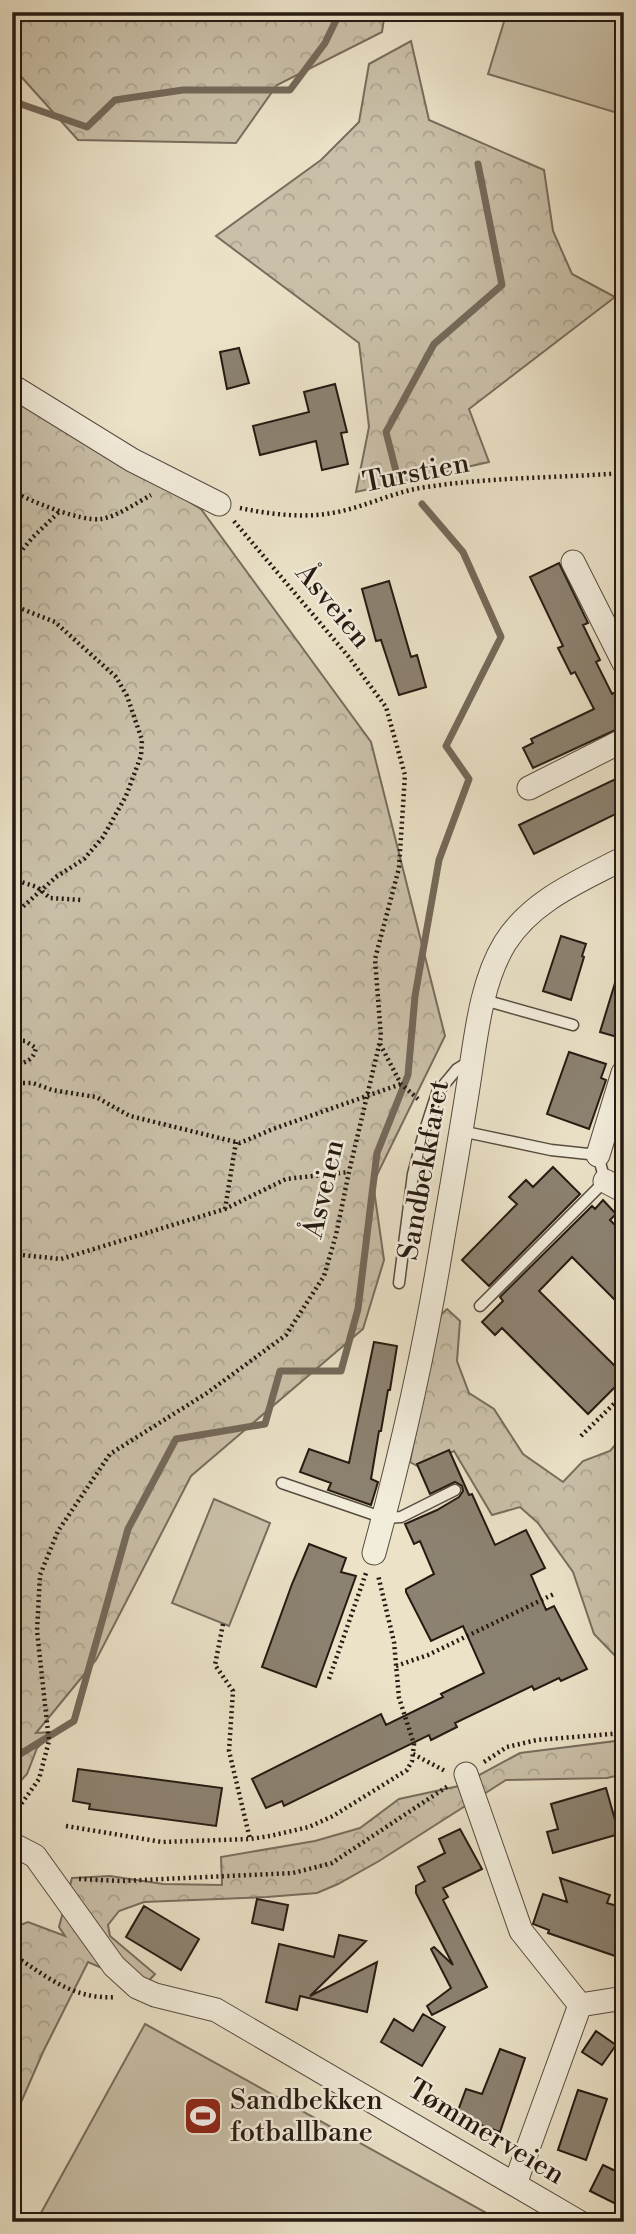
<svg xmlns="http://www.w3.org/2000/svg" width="636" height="2234" font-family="'Libre Bodoni',serif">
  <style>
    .green { fill: #cac0a9; stroke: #786d5e; stroke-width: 2 }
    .forest { fill: url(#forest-crowns); stroke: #786d5e; stroke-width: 2 }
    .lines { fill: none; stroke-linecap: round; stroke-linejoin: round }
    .stream { stroke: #74695a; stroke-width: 7 }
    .building { fill: #8c8271; stroke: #261a12; stroke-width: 2 }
    .service-casing { stroke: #574c40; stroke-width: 13 }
    .minor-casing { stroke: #574c40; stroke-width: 25 }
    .path { stroke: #261a12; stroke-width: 4.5; stroke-dasharray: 2 3.5; stroke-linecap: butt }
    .service { stroke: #f2ecdb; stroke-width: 10 }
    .minor { stroke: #f2ecdb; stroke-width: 23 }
    .labels { text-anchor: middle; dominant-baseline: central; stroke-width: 5; stroke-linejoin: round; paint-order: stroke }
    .street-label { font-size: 28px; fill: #261a12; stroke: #f2ecdb }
    .poi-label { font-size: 28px; fill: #261a12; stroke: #f2ecdb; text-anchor: start }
  </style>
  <defs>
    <pattern id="forest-crowns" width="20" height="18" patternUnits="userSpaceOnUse" patternTransform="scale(1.75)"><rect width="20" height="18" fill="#cac0a9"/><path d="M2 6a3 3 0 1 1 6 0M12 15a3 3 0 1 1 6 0" fill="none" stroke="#ada490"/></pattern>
  </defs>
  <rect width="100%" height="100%" fill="#ebe2c8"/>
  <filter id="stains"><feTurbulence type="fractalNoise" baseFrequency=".00286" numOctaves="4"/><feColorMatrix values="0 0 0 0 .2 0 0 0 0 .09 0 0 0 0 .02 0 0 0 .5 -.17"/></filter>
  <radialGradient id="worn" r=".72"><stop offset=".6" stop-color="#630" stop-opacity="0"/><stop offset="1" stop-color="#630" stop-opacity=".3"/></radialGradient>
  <!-- green -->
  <path class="green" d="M507 12H624V115L488 74Z
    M214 1499 270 1523 229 1626 172 1603Z
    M145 2024 503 2222H36Z"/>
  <!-- forest -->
  <path class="forest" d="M12 12H385L382 32 277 85 236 143 78 140 17 72 12 37Z
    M411 41 429 120 544 170 553 231 572 274 615 297 469 409 489 462 356 492 369 427 359 343 216 236 321 160 359 122 369 64Z
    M12 396 201 509 371 742 445 1036 373 1183 384 1260 363 1329 191 1476 96 1660 36 1733 55 1732 37 1748 27 1774 12 1790Z
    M447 1309 460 1321 457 1361 469 1393 494 1409 523 1454 563 1482 583 1461 610 1451 624 1435V1665L594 1634 573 1572 538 1523 520 1507 492 1515 454 1451 419 1467 410 1462 438 1317Z
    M624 1740V1774L607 1778 506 1780 379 1861 338 1884 317 1893 267 1897 144 1902 119 1911 108 1925 110 1936 155 1974 144 1986 88 1962 43 2052 12 2123V1928L28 1922 65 1936 59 1927 72 1878 110 1876 163 1884 222 1885 221 1857 315 1841 360 1828 399 1799 459 1786 520 1753Z"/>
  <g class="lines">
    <!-- stream -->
    <path class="stream" d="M12 101 87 127 115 100 183 90H290L325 43 340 12
      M400 478 397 475 386 432 434 344 502 285 478 164
      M12 1759 74 1721 128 1529 176 1439 265 1424 280 1371H341L358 1309 377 1153 408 1075 415 996 439 860 469 779 446 746 501 637 463 552 422 504"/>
  </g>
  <!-- building -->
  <path class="building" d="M239 348 249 383 227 389 220 352Z
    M335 384 347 432 341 433 348 464 322 470 316 441 260 455 253 426 309 412 304 392Z
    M559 563 588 623 583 625 600 660 596 662 612 694 624 688V726L533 768 523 748 533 743 531 739 594 709 575 672 571 674 558 648 563 646 530 577Z
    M389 581 411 657 417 655 426 687 399 695 381 640 376 641 362 589Z
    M624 775V810L534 854 519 825Z
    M561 936 586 944 582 956 584 957 571 1000 543 991Z
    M619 970H624V1039L600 1032Z
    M569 1052 606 1064 601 1078 606 1080 589 1129 547 1114Z
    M553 1167 580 1194 489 1286 462 1260 517 1204 509 1197 526 1180 533 1187Z
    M603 1200 616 1214 610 1220 624 1234V1309L572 1257 539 1291 624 1375V1378L588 1414 502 1328 495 1335 482 1322 503 1301 500 1297 592 1206 595 1209Z
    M374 1342 397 1346 390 1390H388L381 1431H379L371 1479 378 1482 371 1505 328 1490 331 1483 300 1472 309 1449 349 1463Z
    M449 1450 469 1495 472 1494 495 1545 526 1530 545 1568 531 1575 546 1610 554 1606 587 1669 561 1681 559 1678 534 1690 532 1686 455 1723 457 1727 431 1740 429 1735 284 1806 282 1801 266 1808 252 1779 381 1714 386 1725 443 1697 441 1694 484 1673 463 1626 431 1641 406 1592V1589L434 1574 420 1541 414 1544 405 1524 437 1510 459 1497 463 1491 462 1486 455 1482 430 1494 417 1464Z
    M309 1544 346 1558 341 1572 356 1576 316 1687 262 1667 292 1584Z
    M78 1769 222 1788 216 1826 89 1809 90 1804 73 1801Z
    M606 1788 619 1834 553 1853 547 1832 558 1829 551 1804Z
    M460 1829 482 1869 443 1888 448 1897 443 1900 487 1987 432 2015 427 2006 451 1988 431 1949 434 1947 453 1965 416 1893V1886L425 1881 418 1867 445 1853 439 1839Z
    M560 1878 610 1895 607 1903 624 1908V1959L548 1933 549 1930 533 1924 543 1894 567 1902Z
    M257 1899 288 1905 283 1930 252 1923Z
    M144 1906 199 1939 181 1970 126 1937Z
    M339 1935 366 1941 310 1996 377 1962 367 2012 300 1996 297 2010 266 2002 279 1944 334 1957Z
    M423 2014 445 2027 422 2066 381 2042 394 2019 413 2031Z
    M596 2031 616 2045 602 2065 582 2052Z
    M500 2049 525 2058 500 2132 456 2116 466 2089 482 2094Z
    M578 2090 607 2099 586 2160 558 2150Z
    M603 2165 624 2175V2208L590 2191Z"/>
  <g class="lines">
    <defs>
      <path id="service" d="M484 1000 573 1025
        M461 1131 551 1150 598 1155 605 1181 480 1306
        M399 1283 413 1174 424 1133 437 1093 457 1069 470 1061
        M282 1483 384 1518 401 1517 455 1490"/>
      <path id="minor" d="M12 386 132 460 219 504
        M573 562 624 663
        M529 788 624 740
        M598 1155 623 1073
        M605 1181 624 1191
        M374 1553C402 1450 426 1343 443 1237 452 1185 461 1133 469 1081 476 1036 481 982 505 943 532 900 580 881 624 858
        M466 1774 521 1931 580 2005
        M12 1844 35 1856 114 1966 137 1987 155 1995 216 2010 579 2222
        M515 2184 580 2005 624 1998"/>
    </defs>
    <!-- service casing -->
    <use href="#service" class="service-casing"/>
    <!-- minor casing -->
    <use href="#minor" class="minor-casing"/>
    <!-- path -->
    <path class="path" d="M12 491C30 501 81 522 101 519 116 517 138 502 151 495
      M240 508C273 515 309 519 342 511 368 505 393 493 420 488 487 477 556 478 624 473
      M12 562 33 537 60 511
      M12 605 55 622 116 677 127 696 142 740 141 756 126 796 103 837 84 859 56 877 17 912 12 913
      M12 879 37 887 50 898 82 900
      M12 1040 25 1041 36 1048C33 1061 25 1063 12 1065
      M380 1044 401 1084 418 1099
      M12 1083H33L52 1090 96 1097 130 1116 240 1143 273 1129 401 1084
      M225 1209 236 1142
      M12 1254 61 1259 225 1209 286 1179 349 1172
      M581 1436 624 1394
      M223 1624 215 1665 233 1691 229 1751 250 1839
      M396 1666 428 1655 556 1593
      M329 1679 366 1573
      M413 1754 447 1772
      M484 1762 507 1747 537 1740 624 1733
      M12 1817 39 1779 49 1741 37 1631 40 1575 58 1531 110 1454 207 1393 286 1335 324 1276 336 1235 349 1172 381 1037 375 959 399 868 405 775 386 707 348 656 233 520
      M66 1826 162 1842 250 1839 270 1836 309 1827 333 1816 407 1770 412 1761 414 1744 399 1698 394 1642 378 1575
      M79 1879 121 1881 293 1873 332 1863 448 1786
      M12 1954C46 1976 73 2000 116 1997"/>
    <!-- service -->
    <use href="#service" class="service"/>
    <!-- minor -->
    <use href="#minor" class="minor"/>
  </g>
  <!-- icons -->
  <defs>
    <symbol id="stadium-square" viewBox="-11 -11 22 22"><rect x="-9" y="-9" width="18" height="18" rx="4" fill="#8f2418" stroke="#f2ecdb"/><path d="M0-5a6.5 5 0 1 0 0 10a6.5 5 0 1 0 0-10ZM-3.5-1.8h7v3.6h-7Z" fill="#fff"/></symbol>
  </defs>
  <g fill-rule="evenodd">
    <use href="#stadium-square" x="181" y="2094" width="44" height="44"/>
  </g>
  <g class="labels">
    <!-- street labels -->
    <g class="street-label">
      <text transform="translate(416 473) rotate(-11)">Turstien</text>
      <text transform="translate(333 606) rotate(50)">Åsveien</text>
      <text transform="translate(424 1170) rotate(-80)">Sandbekkfaret</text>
      <text transform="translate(324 1189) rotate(-77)">Åsveien</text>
      <text transform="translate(486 2132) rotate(31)">Tømmerveien</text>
    </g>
    <!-- poi labels -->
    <g class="poi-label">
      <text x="230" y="2100">Sandbekken<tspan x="230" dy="32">fotballbane</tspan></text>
    </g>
  </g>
  <!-- margin -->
  <rect width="636" height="2234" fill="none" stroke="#ebe2c8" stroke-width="42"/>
  <rect x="14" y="14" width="608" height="2206" fill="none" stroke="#261a12" stroke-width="3.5"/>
  <rect x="21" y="21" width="594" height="2192" fill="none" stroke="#261a12" stroke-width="2"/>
  <rect width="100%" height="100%" filter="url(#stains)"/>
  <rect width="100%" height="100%" fill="url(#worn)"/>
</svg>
